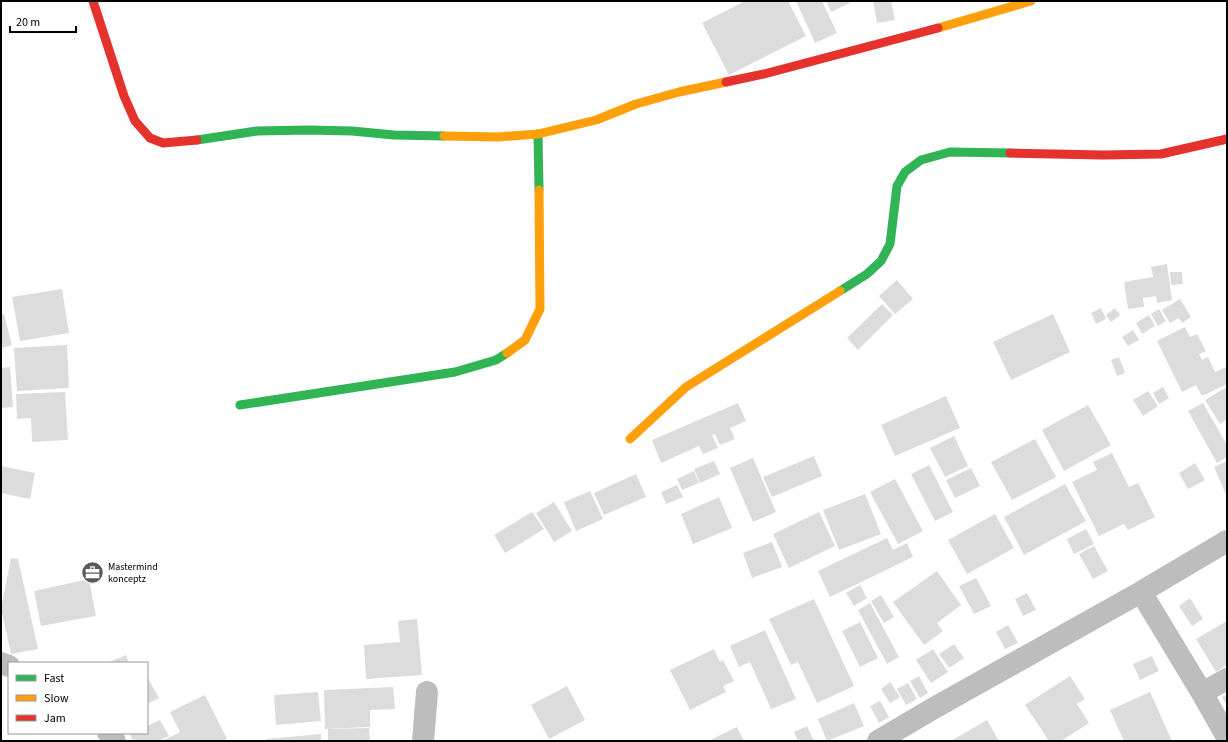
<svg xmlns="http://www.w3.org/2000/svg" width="1228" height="742" font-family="'Source Sans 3',sans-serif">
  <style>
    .building { fill: #dcdcdc }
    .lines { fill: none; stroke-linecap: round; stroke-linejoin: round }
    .street { stroke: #bdbdbd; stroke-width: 22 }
    .fast { stroke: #30b455; stroke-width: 9 }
    .slow { stroke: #ff9f0a; stroke-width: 9 }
    .jam { stroke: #e5322d; stroke-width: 9 }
    .labels { text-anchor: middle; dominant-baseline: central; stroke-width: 3; stroke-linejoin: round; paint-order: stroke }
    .poi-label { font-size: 10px; fill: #000; stroke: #fff; text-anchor: start }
  </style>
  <rect width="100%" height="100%" fill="#fff"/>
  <!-- building -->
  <path class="building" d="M745 1H788L806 36 729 75 702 23Z
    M796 1H822L837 33 815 43Z
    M826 1H849L850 3 831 12Z
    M873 1H891L895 20 877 23Z
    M1167 264 1172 300 1157 303 1156 296 1143 298 1144 307 1128 309 1124 282 1153 277 1151 267Z
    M1170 272H1182L1183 284 1171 285Z
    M897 280 913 299 895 314 879 296Z
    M62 289 69 333 20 341 12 297Z
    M1180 299 1191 317 1182 323 1179 318 1170 323 1162 310Z
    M882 304 893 315 858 350 847 338Z
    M1101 308 1106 319 1096 324 1091 313Z
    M1115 308 1120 315 1111 322 1106 315Z
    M1159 309 1166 321 1158 326 1151 314Z
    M4 314 12 345 1 348V315Z
    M1053 314 1070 352 1011 380 993 342Z
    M1149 315 1155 326 1142 334 1136 323Z
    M1185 327 1190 337 1197 334 1206 351 1199 354 1202 360 1208 357 1215 372 1226 367 1227 370V384L1202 396 1196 385 1182 392 1157 341Z
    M1133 330 1139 340 1128 346 1122 337Z
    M67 345 69 388 17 391 14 348Z
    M1119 357 1125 373 1117 376 1111 360Z
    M10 367 13 407 1 408V368Z
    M1163 387 1169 398 1159 404 1153 393Z
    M1227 387V419L1220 424 1205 400Z
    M1148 391 1158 406 1143 416 1133 400Z
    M65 392 68 440 32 442 31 418 17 419 16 394Z
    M946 396 960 428 895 456 881 425Z
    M738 403 746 421 730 428 735 439 720 445 715 434 712 435 718 448 703 454 699 446 661 463 652 440Z
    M1203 403 1227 445V457L1217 463 1188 411Z
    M1088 405 1111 445 1064 471 1042 430Z
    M954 436 968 466 945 477 930 448Z
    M1035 439 1056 477 1012 500 991 462Z
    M1112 453 1129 487 1138 483 1155 517 1128 530 1124 524 1099 536 1072 482 1097 470 1093 462Z
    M814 456 822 476 772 497 763 477Z
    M753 458 776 512 753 522 730 468Z
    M714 461 720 474 700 483 694 469Z
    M1227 461V497L1214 467Z
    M1195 463 1205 480 1188 489 1179 473Z
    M929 465 953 512 935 521 911 474Z
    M1 466 35 473 30 499 1 493Z
    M971 468 980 486 955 498 946 480Z
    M694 471 699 483 682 490 677 479Z
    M636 474 646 497 604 515 594 493Z
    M895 479 923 531 898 544 870 492Z
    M1065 484 1086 521 1024 555 1004 517Z
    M677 485 683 497 666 504 661 492Z
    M590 491 603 519 576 531 564 502Z
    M865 494 881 534 839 550 823 510Z
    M719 497 732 528 693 544 681 514Z
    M554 502 572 531 554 542 536 513Z
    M532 512 544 529 505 553 494 535Z
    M819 512 835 546 789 568 773 534Z
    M995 514 1014 548 967 574 948 540Z
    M1086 529 1094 544 1074 554 1067 539Z
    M887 538 893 550 907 543 913 557 830 597 818 571Z
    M772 542 782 567 752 578 743 553Z
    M1094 546 1108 571 1093 579 1079 554Z
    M11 558 18 559 38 649 11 654 1 608Z
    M937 571 961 605 937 623 943 631 924 645 893 602Z
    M976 578 991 606 974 614 959 586Z
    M89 579 96 616 41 626 34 591Z
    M860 585 867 598 854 606 846 593Z
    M1027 593 1036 610 1023 616 1015 599Z
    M881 595 894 617 884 623 871 601Z
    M1190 598 1203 619 1192 626 1179 606Z
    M814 599 854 686 817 703 798 662 791 665 769 619Z
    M870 603 899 657 887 664 858 610Z
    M417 619 422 675 366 679 364 645 400 642 398 621Z
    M1227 621V665L1216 672 1196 639Z
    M860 622 878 658 860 667 842 631Z
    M1008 625 1018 643 1005 649 996 632Z
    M765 630 796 699 771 709 750 662 739 667 730 646Z
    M954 644 964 658 949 668 939 654Z
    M714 649 720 662 723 660 734 681 723 686 726 692 690 710 670 670Z
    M933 649 948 672 931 683 916 660Z
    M126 655 129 663H107Z
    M1152 656 1159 671 1140 680 1133 664Z
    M919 676 928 693 920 698 910 681Z
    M1070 676 1085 699 1077 704 1089 723 1061 741H1049L1025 705Z
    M148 678 159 698 147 704V679Z
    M890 682 900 697 890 703 881 689Z
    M908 683 917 699 906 705 897 689Z
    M567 686 585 720 549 739 531 705Z
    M393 687 395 709 370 710V727L325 729 324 690Z
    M318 692 321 721 276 725 274 695Z
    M1150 692 1172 741H1124L1110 710Z
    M1227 694V706L1222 697Z
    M205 695 227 739 221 741H162L180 732 170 712Z
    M880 701 889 717 879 723 870 706Z
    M854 703 864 726 827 741 818 719Z
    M160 720 169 736 158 741H133L130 734 133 733H147V726Z
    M987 720 999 741H951Z
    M807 726 814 741H798L794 732Z
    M737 727 744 741H708Z
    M369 728 370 741H328V729Z
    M321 734V741H266V739Z"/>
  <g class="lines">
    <!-- street -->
    <path class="street" d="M1141 592 1202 693 1227 737
      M1 663 9 666
      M1202 693 1227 679
      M108 733 115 741
      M423 741 427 692
      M878 741 934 708 1141 592 1227 541"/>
    <!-- fast -->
    <path class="fast" d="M538 134 539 190
      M197 140 257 131 308 130 352 131 394 135 444 136
      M840 291 867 274 881 261 890 244 897 186 905 172 921 160 950 152 1010 153
      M240 405 455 372 496 360 507 353"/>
    <!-- slow -->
    <path class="slow" d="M938 28 1031 1
      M444 136 498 137 538 134 596 120 636 104 679 92 726 82
      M507 353 525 340 540 309 539 190
      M630 439 686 387 840 291"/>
    <!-- jam -->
    <path class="jam" d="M93 1 124 96 135 121 150 138 163 143 197 140
      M726 82 764 74 938 28
      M1010 153 1103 155 1161 154 1227 139"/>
  </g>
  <!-- icons -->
  <defs>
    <symbol id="office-disc" viewBox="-11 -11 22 22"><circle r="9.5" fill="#595959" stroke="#fff"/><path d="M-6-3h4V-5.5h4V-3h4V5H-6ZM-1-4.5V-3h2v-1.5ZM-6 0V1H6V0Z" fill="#fff"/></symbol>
  </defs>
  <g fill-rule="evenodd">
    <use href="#office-disc" x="80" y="560" width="25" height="25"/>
  </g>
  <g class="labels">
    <!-- poi labels -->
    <g class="poi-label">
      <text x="108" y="567">Mastermind<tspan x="108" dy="12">konceptz</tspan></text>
    </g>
  </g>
  <!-- border -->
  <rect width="1228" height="742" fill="none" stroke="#000000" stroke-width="4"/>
  <!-- legend -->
  <rect x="8" y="662" width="140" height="72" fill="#ffffff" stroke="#999999"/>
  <rect x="16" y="675" width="20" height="6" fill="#30b455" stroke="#999999"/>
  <text x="44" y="682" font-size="12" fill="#000000">Fast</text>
  <rect x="16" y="695" width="20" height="6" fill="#ff9f0a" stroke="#999999"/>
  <text x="44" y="702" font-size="12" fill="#000000">Slow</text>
  <rect x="16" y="715" width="20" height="6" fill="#e5322d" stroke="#999999"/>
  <text x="44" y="722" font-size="12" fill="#000000">Jam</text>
  <!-- scale -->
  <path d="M10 26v6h66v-6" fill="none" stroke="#000000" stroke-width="2"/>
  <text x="16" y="26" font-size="12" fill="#000000" stroke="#ffffff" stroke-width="3" paint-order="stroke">20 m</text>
</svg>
